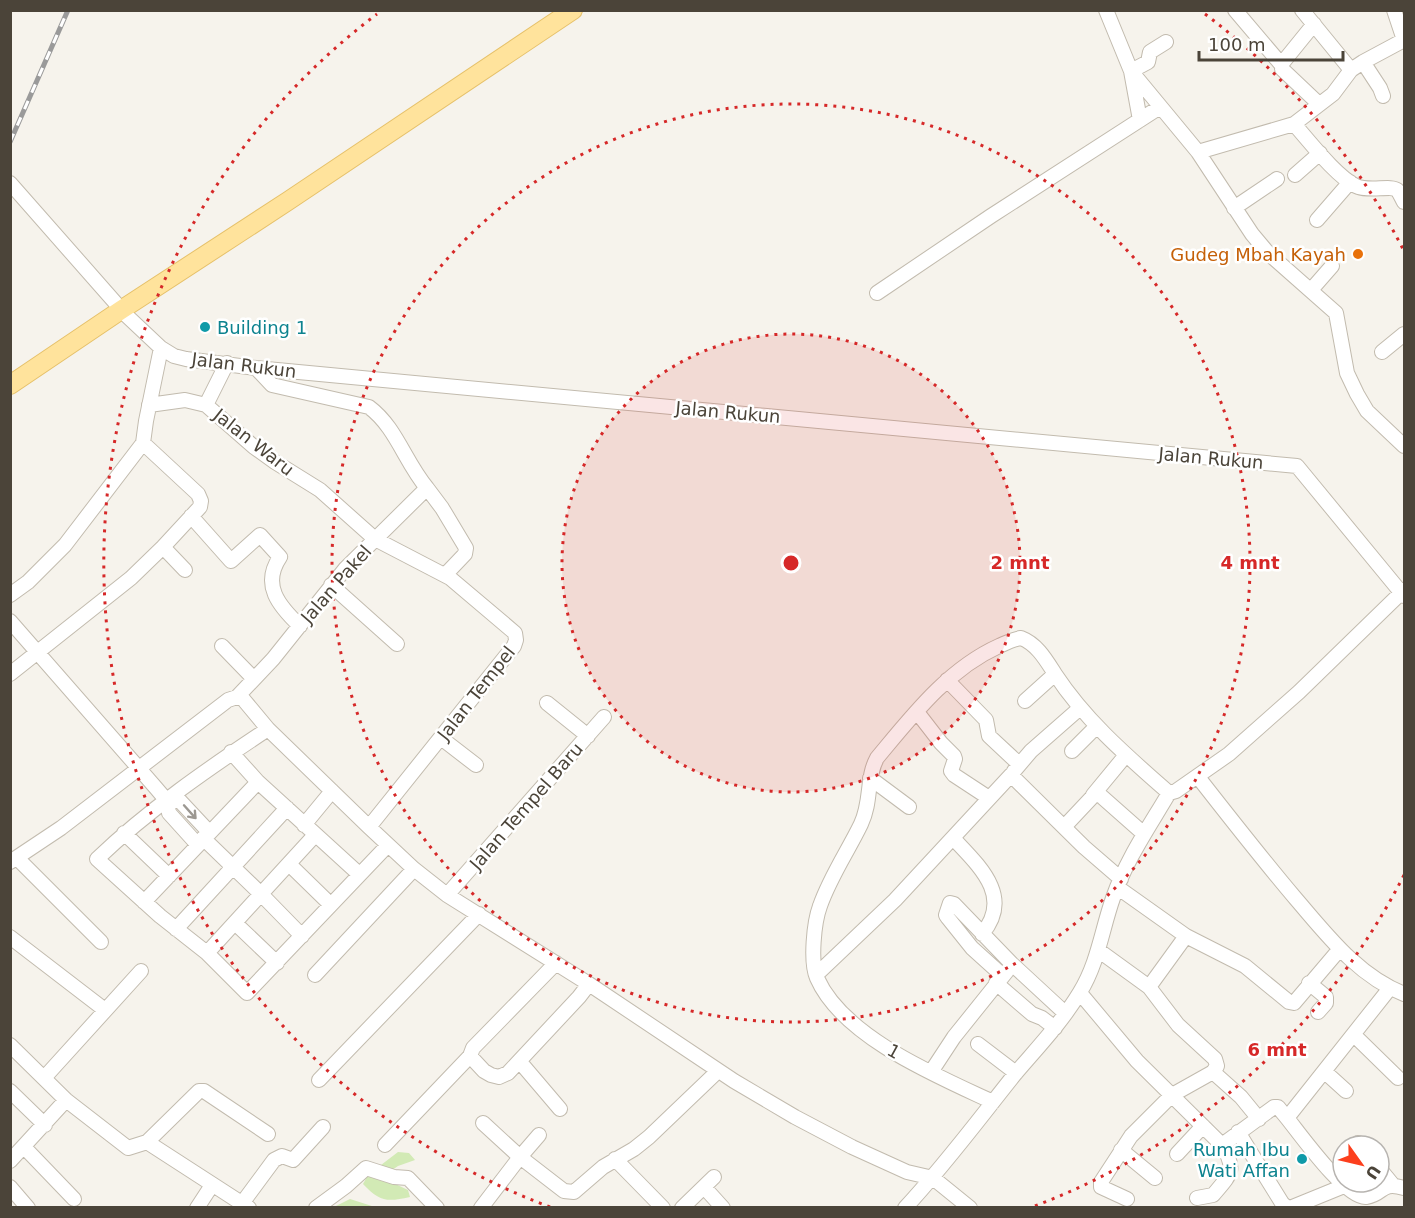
<svg xmlns="http://www.w3.org/2000/svg" width="1415" height="1218" font-family="'DejaVu Sans',sans-serif">
  <style>
    .green { fill: #d2eab5 }
    .lines { fill: none; stroke-linecap: round; stroke-linejoin: round }
    .minor-casing { stroke: #c2bbae; stroke-width: 16 }
    .major-casing { stroke: #e6c16a; stroke-width: 20 }
    .minor { stroke: #fff; stroke-width: 14 }
    .major { stroke: #ffe39c; stroke-width: 18 }
    .rail-casing { stroke: #9a9a9a; stroke-width: 5 }
    .rail { stroke: #fff; stroke-width: 3; stroke-dasharray: 9; stroke-linecap: butt }
    .oneway { stroke: #9c9892 }
    .ring { fill: none; stroke: #d62828; stroke-width: 3; stroke-dasharray: 3 6 }
    .food-dot { fill: #e8710a; stroke: #fff; stroke-width: 2 }
    .culture-dot { fill: #0f9aa8; stroke: #fff; stroke-width: 2 }
    .labels { text-anchor: middle; dominant-baseline: central; stroke-width: 5; stroke-linejoin: round; paint-order: stroke }
    .food-label { font-size: 18px; fill: #c56008; stroke: #fff; text-anchor: end }
    .culture-label { font-size: 18px; fill: #0d838f; stroke: #fff; text-anchor: start }
    .street-label { font-size: 18px; fill: #4b4439; stroke: #fff }
    .centre { fill: #d62828; stroke: #fff; stroke-width: 3 }
    .ring-label { font-size: 18px; text-anchor: middle; font-weight: bold; fill: #d62828; stroke: #fff; stroke-width: 5; stroke-linejoin: round; paint-order: stroke }
  </style>
  <rect width="100%" height="100%" fill="#f6f3ec"/>
  <!-- green -->
  <path class="green" d="M398 1152 409 1153 415 1160 398 1166 389 1172V1181L408 1190 410 1197C387 1202 380 1202 363 1184L368 1175Z
    M350 1199 375 1207H334Z"/>
  <g class="lines">
    <defs>
      <path id="minor" d="M1106 10 1131 71 1198 152 1252 234 1268 253 1336 313 1347 373 1357 394 1367 411 1404 446
        M1235 10 1280 63 1284 61 1314 24
        M1302 10 1351 70
        M1363 62 1380 88 1383 96
        M1282 69 1319 104
        M1140 120 1131 71 1148 62 1150 52 1166 42
        M1294 124C1310 142 1336 176 1356 186 1368 192 1391 185 1397 190 1400 193 1402 199 1404 202
        M1198 152 1294 124 1333 94 1351 70 1363 62 1404 40 1394 10
        M1295 175 1320 153
        M10 183 127 316 161 348 174 356 186 359 256 368 1297 466 1404 596
        M1234 208 1277 179
        M1317 220 1350 182
        M1311 290 1332 266
        M877 293 991 216 1160 107
        M1382 352 1404 334
        M149 405 185 400 206 405 254 447 275 462 320 490 375 539 450 578 515 633 516 640 514 646 369 827
        M206 405 227 363
        M427 488 442 508 466 548 465 554 445 575
        M191 516 231 561 260 535 280 557C261 585 279 606 300 626
        M163 547 185 570
        M331 585 397 644
        M10 595 28 582 65 545 143 443 146 421 161 348
        M10 621 156 788 167 801 169 813 197 844
        M222 646 254 679
        M10 674 131 578 163 547 200 507 201 501 198 494 143 443
        M947 680 986 720 989 736 1019 764
        M237 697 243 699 268 729 369 827 414 869 447 895 589 984 734 1081 795 1117 852 1147 907 1172 933 1178 970 1208
        M1025 701 1055 674
        M547 703 588 736
        M917 712 941 743 954 756 955 759 951 771 954 775 989 798
        M268 729C209 768 148 810 97 859L160 916 207 953 247 993 388 845
        M441 738 476 765
        M1072 751 1096 727
        M231 752 258 782 359 874
        M1014 771 1031 751 1080 708
        M1198 777C1230 818 1262 859 1296 899 1327 935 1358 976 1404 994
        M870 778 909 807
        M1093 795 1126 755
        M167 801H180L209 832
        M304 825 332 791
        M1064 827 1095 794 1101 796 1144 834
        M124 833 169 876
        M203 838 261 894 302 936
        M953 838C978 865 1014 896 982 934
        M17 858 101 942
        M10 862 61 828 228 700 237 697 273 659 345 569 427 488C405 462 396 427 369 407L272 385 256 368
        M290 865 330 904
        M1117 887 1186 936 1245 966 1289 1002 1294 1003 1339 950
        M447 895 604 717
        M144 902 258 782
        M235 923 277 963
        M176 929 287 808
        M10 937 105 1010
        M1098 950 1149 987
        M207 953 315 835
        M315 975 414 869
        M816 975 895 900 1011 775 1084 847 1121 879
        M1003 976 972 948 948 918 946 915 950 903 954 904 1012 964 1065 1013
        M996 983 1032 1014 1042 1018 1055 1028
        M1309 983 1326 997V1003L1318 1012
        M1390 988 1287 1118C1300 1134 1346 1199 1366 1197 1385 1194 1380 1181 1404 1188
        M1080 993 1137 1061 1222 1145 1274 1107H1278L1287 1118
        M1355 1036 1398 1078
        M978 1044 1016 1073
        M10 1045 66 1100 128 1148 147 1142 199 1091H204L268 1134
        M470 1056 484 1071 491 1075 499 1077 508 1073 579 997 589 984
        M520 1062 560 1109
        M931 1072 954 1037 1007 971
        M1213 1072 1241 1097 1259 1119
        M1325 1072 1346 1091
        M44 1078 141 971
        M319 1080 479 914
        M10 1091 45 1125
        M993 1102C937 1076 843 1037 817 978 810 962 814 922 820 906 830 877 848 851 861 824 872 801 866 778 877 758 912 716 948 669 999 646 1006 643 1013 639 1021 638 1037 644 1046 660 1055 674 1086 721 1127 756 1169 793
        M483 1123 520 1157 539 1135
        M1238 1132 1282 1203 1287 1208
        M147 1142 249 1208
        M1358 1143 1361 1146
        M385 1145 470 1056 473 1048 556 963
        M24 1147 74 1199
        M1121 1150 1155 1178
        M1177 1154 1203 1126
        M615 1159 663 1208
        M10 1161 66 1100
        M1379 1168 1393 1185
        M10 1187 28 1208
        M704 1187 723 1208
        M1197 1198 1213 1195C1231 1174 1237 1170 1222 1145
        M1127 1199 1101 1187V1182L1131 1136 1172 1095 1213 1072 1217 1066 1215 1059 1178 1025 1149 987 1186 936
        M243 1202 274 1160 282 1156 293 1160 323 1127
        M197 1208 212 1185
        M316 1208 346 1186 366 1168 394 1177 408 1178 437 1208
        M481 1208 520 1157 564 1191 574 1192 603 1167 634 1149 649 1137 718 1071
        M682 1208 714 1177
        M905 1208C945 1165 979 1119 1015 1074 1038 1047 1062 1022 1080 992 1098 963 1102 929 1113 898 1126 860 1149 827 1169 793L1176 791 1229 754 1299 692 1404 590
        M1290 1208 1344 1186"/>
      <path id="major" d="M10 385 121 310 288 201 573 10"/>
    </defs>
    <!-- minor casing -->
    <use href="#minor" class="minor-casing"/>
    <!-- major casing -->
    <use href="#major" class="major-casing"/>
    <!-- minor -->
    <use href="#minor" class="minor"/>
    <!-- major -->
    <use href="#major" class="major"/>
    <defs>
      <path id="rail" d="M10 142 68 10"/>
    </defs>
    <!-- rail casing -->
    <use href="#rail" class="rail-casing"/>
    <!-- rail -->
    <use href="#rail" class="rail"/>
  </g>
  <!-- one-way arrows -->
  <defs><path id="oneway-shaft" d="M-6 0H5M1.5-3L5.5 0L1.5 3" fill="none" stroke-width="1.6" stroke-linecap="round" stroke-linejoin="round" transform="scale(1.5)"/></defs>
  <use class="oneway" href="#oneway-shaft" transform="translate(190 812) rotate(48)"/>
  <!-- distance rings -->
  <circle cx="791" cy="563" r="229" fill="#d62828" fill-opacity=".12"/>
  <g class="ring">
    <circle cx="791" cy="563" r="229"/>
    <circle cx="791" cy="563" r="459"/>
    <path d="M1404 875A688 688 0 0 1 1032 1207M550 1207A688 688 0 0 1 377 14M1205 14A688 688 0 0 1 1404 251"/>
  </g>
  <!-- markers -->
  <circle class="food-dot" cx="1358" cy="254" r="6"/>
  <g class="culture-dot">
    <circle cx="205" cy="327" r="6"/>
    <circle cx="1302" cy="1159" r="6"/>
  </g>
  <g class="labels">
    <!-- food labels -->
    <g class="food-label">
      <text x="1346" y="254">Gudeg Mbah Kayah</text>
    </g>
    <!-- culture labels -->
    <g class="culture-label">
      <text x="217" y="327">Building 1</text>
      <text x="1290" y="1149" text-anchor="end">Rumah Ibu<tspan x="1290" dy="21">Wati Affan</tspan></text>
    </g>
    <!-- street labels -->
    <g class="street-label">
      <text transform="translate(244 365) rotate(7)">Jalan Rukun</text>
      <text transform="translate(728 412) rotate(5)">Jalan Rukun</text>
      <text transform="translate(254 442) rotate(38)">Jalan Waru</text>
      <text transform="translate(1211 458) rotate(5)">Jalan Rukun</text>
      <text transform="translate(336 584) rotate(-49)">Jalan Pakel</text>
      <text transform="translate(476 693) rotate(-52)">Jalan Tempel</text>
      <text transform="translate(526 806) rotate(-49)">Jalan Tempel Baru</text>
      <text transform="translate(894 1051) rotate(29)">1</text>
    </g>
  </g>
  <circle cx="791" cy="563" r="9" class="centre"/>
  <g class="ring-label">
    <text x="1020" y="569">2 mnt</text>
    <text x="1250" y="569">4 mnt</text>
    <text x="1277" y="1056">6 mnt</text>
  </g>
  <!-- border -->
  <rect width="1415" height="1218" fill="none" stroke="#4b4439" stroke-width="24"/>
  <!-- north arrow -->
  <g transform="translate(1361 1164) rotate(124)"><circle r="28" fill="#ffffff" stroke="#b7b4b0" stroke-width="1.5"/>
  <path d="M0-4.5L10 22L0 15L-10 22Z" fill="#fc3f1d"/>
  <text y="-9" font-size="16" font-weight="bold" text-anchor="middle" fill="#4b4439">U</text>
  </g>
  <!-- scale -->
  <path d="M1199 51v9h144v-9" fill="none" stroke="#4b4439" stroke-width="3"/>
  <text x="1208" y="51" font-size="18" fill="#4b4439" stroke="#ffffff" stroke-width="4.5" paint-order="stroke">100 m</text>
</svg>
